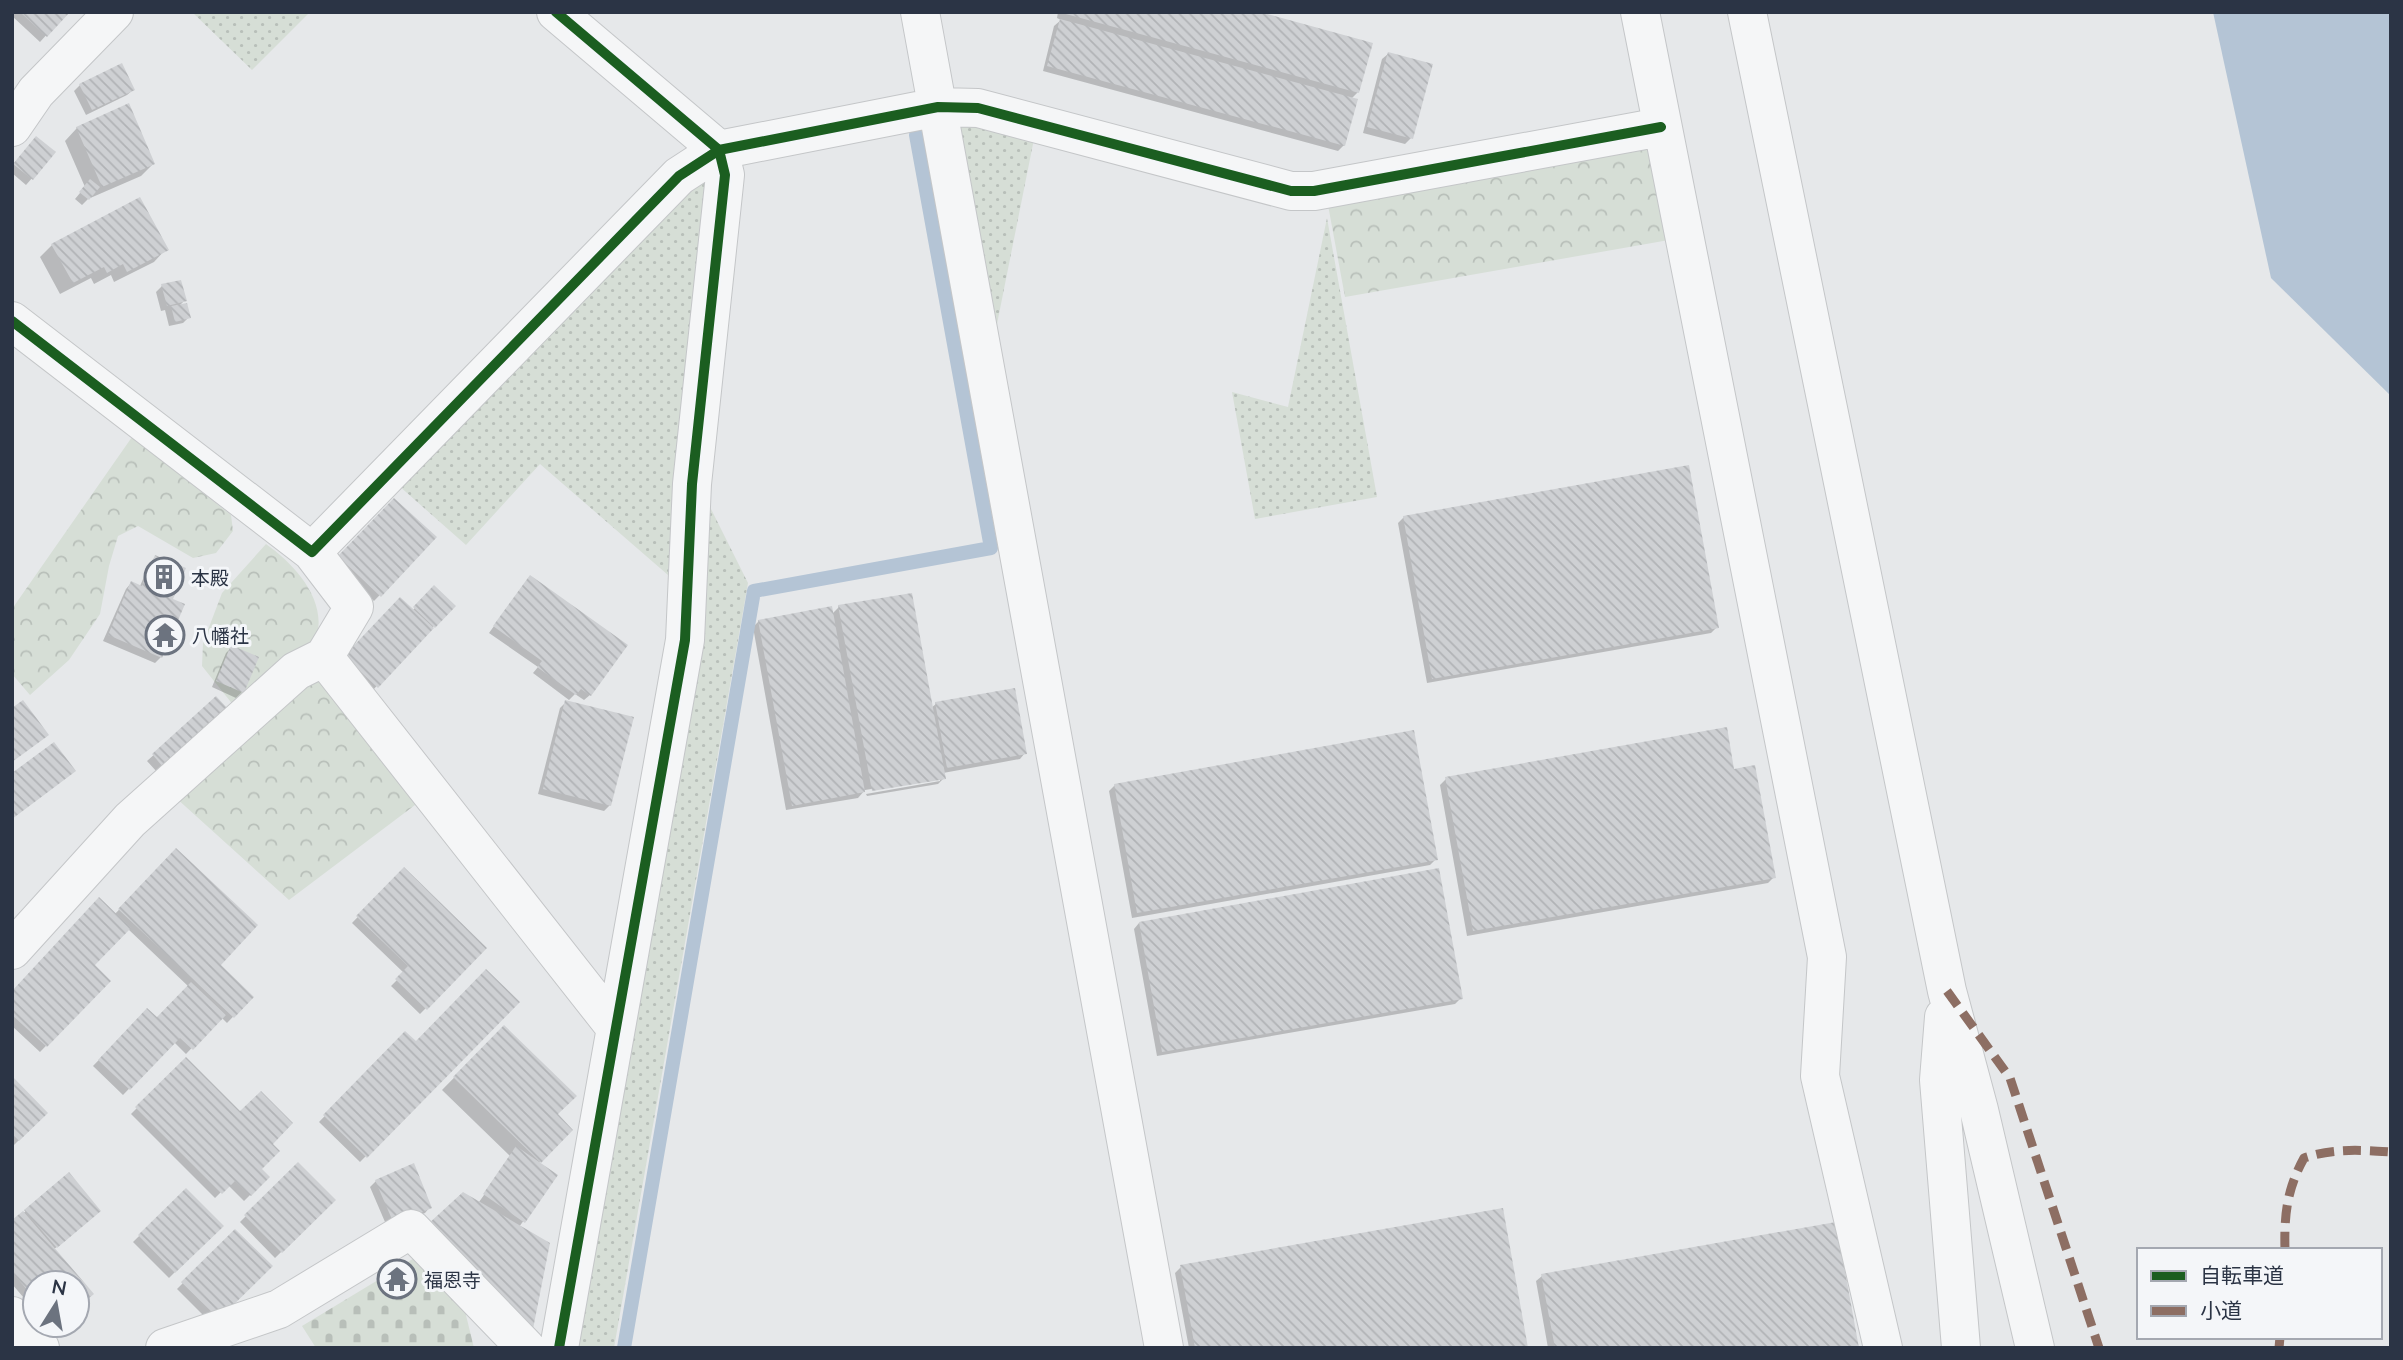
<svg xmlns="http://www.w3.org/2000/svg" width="2403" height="1360" font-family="Lato,'Noto Sans JP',sans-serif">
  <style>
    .grass { fill: url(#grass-dots) }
    .forest { fill: url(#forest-crowns) }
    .cemetery { fill: url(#cemetery-stones) }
    .water { fill: #b4c4d5 }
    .shadow { fill: #0003 }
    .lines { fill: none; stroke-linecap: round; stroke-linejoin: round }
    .stream { stroke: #b4c4d5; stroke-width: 14 }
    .building { fill: url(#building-back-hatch) }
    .street-casing { stroke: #c4c6c8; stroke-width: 40 }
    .street { stroke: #f5f6f7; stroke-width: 38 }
    .quiet { stroke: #8d6e63; stroke-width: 9; stroke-dasharray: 18 9; stroke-linecap: butt }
    .cycleway-casing { stroke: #f4f6f9; stroke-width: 15 }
    .cycleway { stroke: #1b5e20; stroke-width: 10 }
    .labels { text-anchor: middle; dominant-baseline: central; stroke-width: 6; stroke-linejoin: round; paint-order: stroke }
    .poi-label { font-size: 19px; fill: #2b3445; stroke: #f4f6f9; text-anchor: start }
  </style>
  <defs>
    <pattern id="grass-dots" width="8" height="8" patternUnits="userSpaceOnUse" patternTransform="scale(1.75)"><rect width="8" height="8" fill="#d6ded6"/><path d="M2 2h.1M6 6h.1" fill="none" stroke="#b8bfb9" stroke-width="1.8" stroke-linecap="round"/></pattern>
    <pattern id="forest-crowns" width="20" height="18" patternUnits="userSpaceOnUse" patternTransform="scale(1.75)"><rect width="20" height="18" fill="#d6ded6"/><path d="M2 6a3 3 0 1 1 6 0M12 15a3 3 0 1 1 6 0" fill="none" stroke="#b8bfb9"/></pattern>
    <pattern id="cemetery-stones" width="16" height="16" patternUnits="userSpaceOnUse" patternTransform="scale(1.75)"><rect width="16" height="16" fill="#d6ded6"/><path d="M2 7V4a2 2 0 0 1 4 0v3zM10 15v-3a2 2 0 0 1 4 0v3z" fill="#b8bfb9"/></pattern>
    <pattern id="building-back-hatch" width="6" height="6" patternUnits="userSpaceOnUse" patternTransform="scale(1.75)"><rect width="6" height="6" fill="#ced0d3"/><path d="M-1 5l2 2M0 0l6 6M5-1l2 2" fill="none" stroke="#b1b3b6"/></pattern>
  </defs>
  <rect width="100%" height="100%" fill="#e6e8ea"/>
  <!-- grass -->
  <path class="grass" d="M192 12H310L252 70Z
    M958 124 986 126 1034 139 997 324Z
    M704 177 705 199 668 575 540 464 466 545 398 485Z
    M1327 218 1377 497 1255 519 1232 392 1288 407Z
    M704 495 748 583 614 1348H573Z"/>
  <!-- forest -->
  <path class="forest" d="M1650 148 1669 240 1345 297 1328 205Z
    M132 437 231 515 233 531 216 553 193 558 138 526 118 536 109 566 100 614 69 660 30 695 12 674V609Z
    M266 544C297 566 334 607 312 648 308 656 247 697 234 706L202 666 203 643 222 593Z
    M321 678 419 802 289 900 175 797 295 690Z"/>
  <!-- cemetery -->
  <path class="cemetery" d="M416 1257 465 1311 474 1348H316L302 1326Z"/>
  <!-- water -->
  <path class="water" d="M2213 12H2391V396L2271 278Z"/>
  <!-- shadow -->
  <path class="shadow" d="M12 12H67L40 42 12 16Z
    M1058 12H1253L1358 92 1351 99 1344 145 1338 151 1043 71 1054 26 1061 20 1057 18Z
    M1388 54 1411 138 1405 144 1363 133 1382 59Z
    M80 85 133 90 127 95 86 115 74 91Z
    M77 128 153 164 141 176 88 199 82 205 75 199 85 187 65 141Z
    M31 144 54 153 26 185 12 173V167Z
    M52 245 166 249 154 262 114 282 111 275 94 284 91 278 60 294 40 257Z
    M162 286 185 300 179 306 189 317 183 323 169 326 165 310 161 311 156 292Z
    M394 500 435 538 374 601 334 563Z
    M1404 517 1717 627 1711 633 1427 683 1398 523Z
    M155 557 171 599 161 657 155 663 103 641 126 589 131 583 140 586 150 563Z
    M525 583 590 695 584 700 575 694 569 700 533 673 538 667 489 633Z
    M434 588 453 606 371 692 340 662 412 611Z
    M839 607 931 708 936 704 1025 753 1020 759 943 773 944 778 938 784 867 796 866 794 940 781V778L865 790 858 798 786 810 753 627 759 621 831 615Z
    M232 647 242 692 236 698 212 687 226 653Z
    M216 699 220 715 157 772 147 761Z
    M566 702 610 805 604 811 538 794 560 708Z
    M1732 771 1774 877 1768 883 1467 936 1440 785 1446 779Z
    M1115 785 1436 859 1430 865 1132 918 1109 791Z
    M176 850 218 965 252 997 227 1023 221 1017 186 1054 174 1042 123 1095 93 1066 147 1010 157 1020 189 987 128 929 93 965 109 981 40 1052 12 1026V993L114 915Z
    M404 869 485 948 420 1014 391 986 404 973 352 923Z
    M1139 923 1461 998 1455 1004 1157 1056 1134 929Z
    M518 1002 360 1162 319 1122 405 1033 416 1043Z
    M504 1027 556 1114 571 1130 538 1164 556 1176 519 1227 479 1202 511 1157 442 1090Z
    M186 1059 270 1144 260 1169 268 1177 244 1201 228 1185 215 1198 131 1114Z
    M12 1079 46 1113 13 1146 12 1145Z
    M298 1164 334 1200 275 1258 240 1222Z
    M68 1175 93 1217 53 1250 91 1294 77 1307V1283H35V1311L12 1284V1223Z
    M376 1181 430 1207 425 1213 388 1229 370 1187Z
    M186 1190 221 1226 169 1278 133 1242Z
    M235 1231 212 1324 177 1289Z
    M1181 1267 1526 1348H1189L1175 1273Z
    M1542 1276 1857 1347 1548 1348 1536 1281Z"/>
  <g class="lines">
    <!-- stream -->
    <path class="stream" d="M624 1348 754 591 991 548 916 135"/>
  </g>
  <!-- building -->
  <path class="building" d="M20 12H70L47 37Z
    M1260 12 1373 43 1359 93 1062 13Z
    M1060 19 1358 99 1345 146 1047 66Z
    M1388 52 1433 64 1413 139 1367 127Z
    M122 63 135 90 92 110 79 84Z
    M129 103 155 164 102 187 76 127Z
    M36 136 56 152 33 180 13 164Z
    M90 179 100 187 89 200 79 192Z
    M140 197 169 250 127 272 123 264 107 273 104 267 73 283 51 244Z
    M181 280 187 301 167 306 161 284Z
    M187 303 191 318 175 322 171 306Z
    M1689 465 1719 628 1432 679 1403 516Z
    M394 498 437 537 381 597 338 556Z
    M155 555 186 568 173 599 185 604 162 658 108 635 131 581 142 586Z
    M530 575 628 645 591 696 581 689 576 695 537 667 542 661 493 626Z
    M434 585 456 606 435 628 413 607Z
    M912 593 946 779 872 791 838 605Z
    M400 597 434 628 378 688 344 656Z
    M832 606 865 792 792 806 758 620Z
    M231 645 259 657 244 693 216 681Z
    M1015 688 1027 754 947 768 935 702Z
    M216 696 228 709 163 767 152 754Z
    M23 700 49 735 12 762V708Z
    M565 700 634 717 611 806 543 789Z
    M1727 727 1734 769 1755 765 1776 878 1473 931 1445 777Z
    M1414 730 1438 860 1137 913 1114 784Z
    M54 742 76 771 12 819V773Z
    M176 848 258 925 221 965 254 997 234 1018 118 909Z
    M404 867 487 948 427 1010 395 979 408 966 356 916Z
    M1439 868 1463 999 1162 1052 1139 922Z
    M99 897 131 928 95 965 111 981 47 1047 12 1015V991Z
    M486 969 520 1002 367 1158 323 1115 405 1031 416 1041Z
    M191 982 226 1015 193 1050 180 1038 130 1090 98 1060 147 1008 157 1017Z
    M504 1025 577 1096 558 1114 573 1130 541 1163 453 1077Z
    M186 1057 240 1111 261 1091 293 1123 273 1144 280 1151 262 1169 270 1177 251 1196 235 1181 222 1194 135 1107Z
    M12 1076 48 1113 19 1141 12 1134Z
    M516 1146 558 1175 525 1223 483 1194Z
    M298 1162 336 1200 282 1253 244 1215Z
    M414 1163 432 1208 394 1224 375 1180Z
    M69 1172 101 1211 57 1248 24 1210Z
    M186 1188 224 1226 175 1273 138 1235Z
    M463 1192 550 1243 533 1329 427 1225Z
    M1503 1208 1528 1348H1195L1180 1265Z
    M23 1211 94 1294 77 1308V1283H35V1299L12 1272V1220Z
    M1836 1222 1859 1348H1555L1541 1274Z
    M235 1229 273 1266 219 1319 181 1282Z"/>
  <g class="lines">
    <defs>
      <path id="street" d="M556 12 719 150 725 175 692 484 685 640 559 1348
        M920 12 1164 1348
        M1640 12 1827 957 1820 1076 1883 1348
        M1747 12 1947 991 1979 1110 2035 1348
        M12 127 36 92 114 12
        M12 321 312 552 679 176 719 150 938 107 978 108 1291 191H1314L1661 127
        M324 657 615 1027
        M12 950 130 820 296 671 324 657 354 607 312 552
        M1944 1017 1939 1080 1961 1348
        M12 1316 40 1348
        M165 1348 279 1309 411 1229 526 1348"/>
    </defs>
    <!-- street casing -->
    <use href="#street" class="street-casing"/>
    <!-- street -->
    <use href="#street" class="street"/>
    <!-- quiet -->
    <path class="quiet" d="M1947 991 2010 1078 2099 1348
      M2285 1250C2284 1215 2287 1189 2304 1158 2334 1148 2360 1150 2391 1152
      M2279 1348 2280 1337"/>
    <defs>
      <path id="cycleway" d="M556 12 719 150 725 175 692 484 685 640 559 1348
        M12 321 312 552 679 176 719 150 938 107 978 108 1291 191H1314L1661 127"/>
    </defs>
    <!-- cycleway casing -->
    <use href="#cycleway" class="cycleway-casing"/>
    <!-- cycleway -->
    <use href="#cycleway" class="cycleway"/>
  </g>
  <!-- icons -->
  <defs>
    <symbol id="building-ring" viewBox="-11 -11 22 22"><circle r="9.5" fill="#f4f6f9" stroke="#6c737f" stroke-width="1.5"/><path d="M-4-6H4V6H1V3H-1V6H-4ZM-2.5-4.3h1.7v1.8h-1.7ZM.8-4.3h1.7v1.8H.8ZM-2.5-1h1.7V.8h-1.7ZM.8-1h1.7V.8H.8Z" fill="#6c737f"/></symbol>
    <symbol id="temple-ring" viewBox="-11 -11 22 22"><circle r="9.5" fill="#f4f6f9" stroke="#6c737f" stroke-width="1.5"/><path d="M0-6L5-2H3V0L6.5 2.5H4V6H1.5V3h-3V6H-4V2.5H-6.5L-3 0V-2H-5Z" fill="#6c737f"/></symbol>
  </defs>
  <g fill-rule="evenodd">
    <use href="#building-ring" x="142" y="555" width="44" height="44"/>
    <use href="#temple-ring" x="143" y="613" width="44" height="44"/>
    <use href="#temple-ring" x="375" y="1257" width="44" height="44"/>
  </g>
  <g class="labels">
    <!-- poi labels -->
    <g class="poi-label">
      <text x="191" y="577">本殿</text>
      <text x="192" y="635">八幡社</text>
      <text x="424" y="1279">福恩寺</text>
    </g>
  </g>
  <!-- border -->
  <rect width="2403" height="1360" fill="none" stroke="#2b3445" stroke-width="28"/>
  <!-- legend -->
  <rect x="2137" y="1248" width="245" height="91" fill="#f4f6f9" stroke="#a4a8b1" stroke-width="2"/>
  <rect x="2151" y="1271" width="35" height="10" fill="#1b5e20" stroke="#a4a8b1" stroke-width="2"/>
  <text x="2200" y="1283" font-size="21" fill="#2b3445">自転車道</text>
  <rect x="2151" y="1306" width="35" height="10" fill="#8d6e63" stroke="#a4a8b1" stroke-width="2"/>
  <text x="2200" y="1318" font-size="21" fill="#2b3445">小道</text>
  <!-- north arrow -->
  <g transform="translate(56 1304) rotate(11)"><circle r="33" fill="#f4f6f9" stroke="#a4a8b1" stroke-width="2"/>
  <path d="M0-5L12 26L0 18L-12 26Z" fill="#6c737f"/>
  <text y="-10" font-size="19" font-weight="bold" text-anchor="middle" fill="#2b3445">N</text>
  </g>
</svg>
